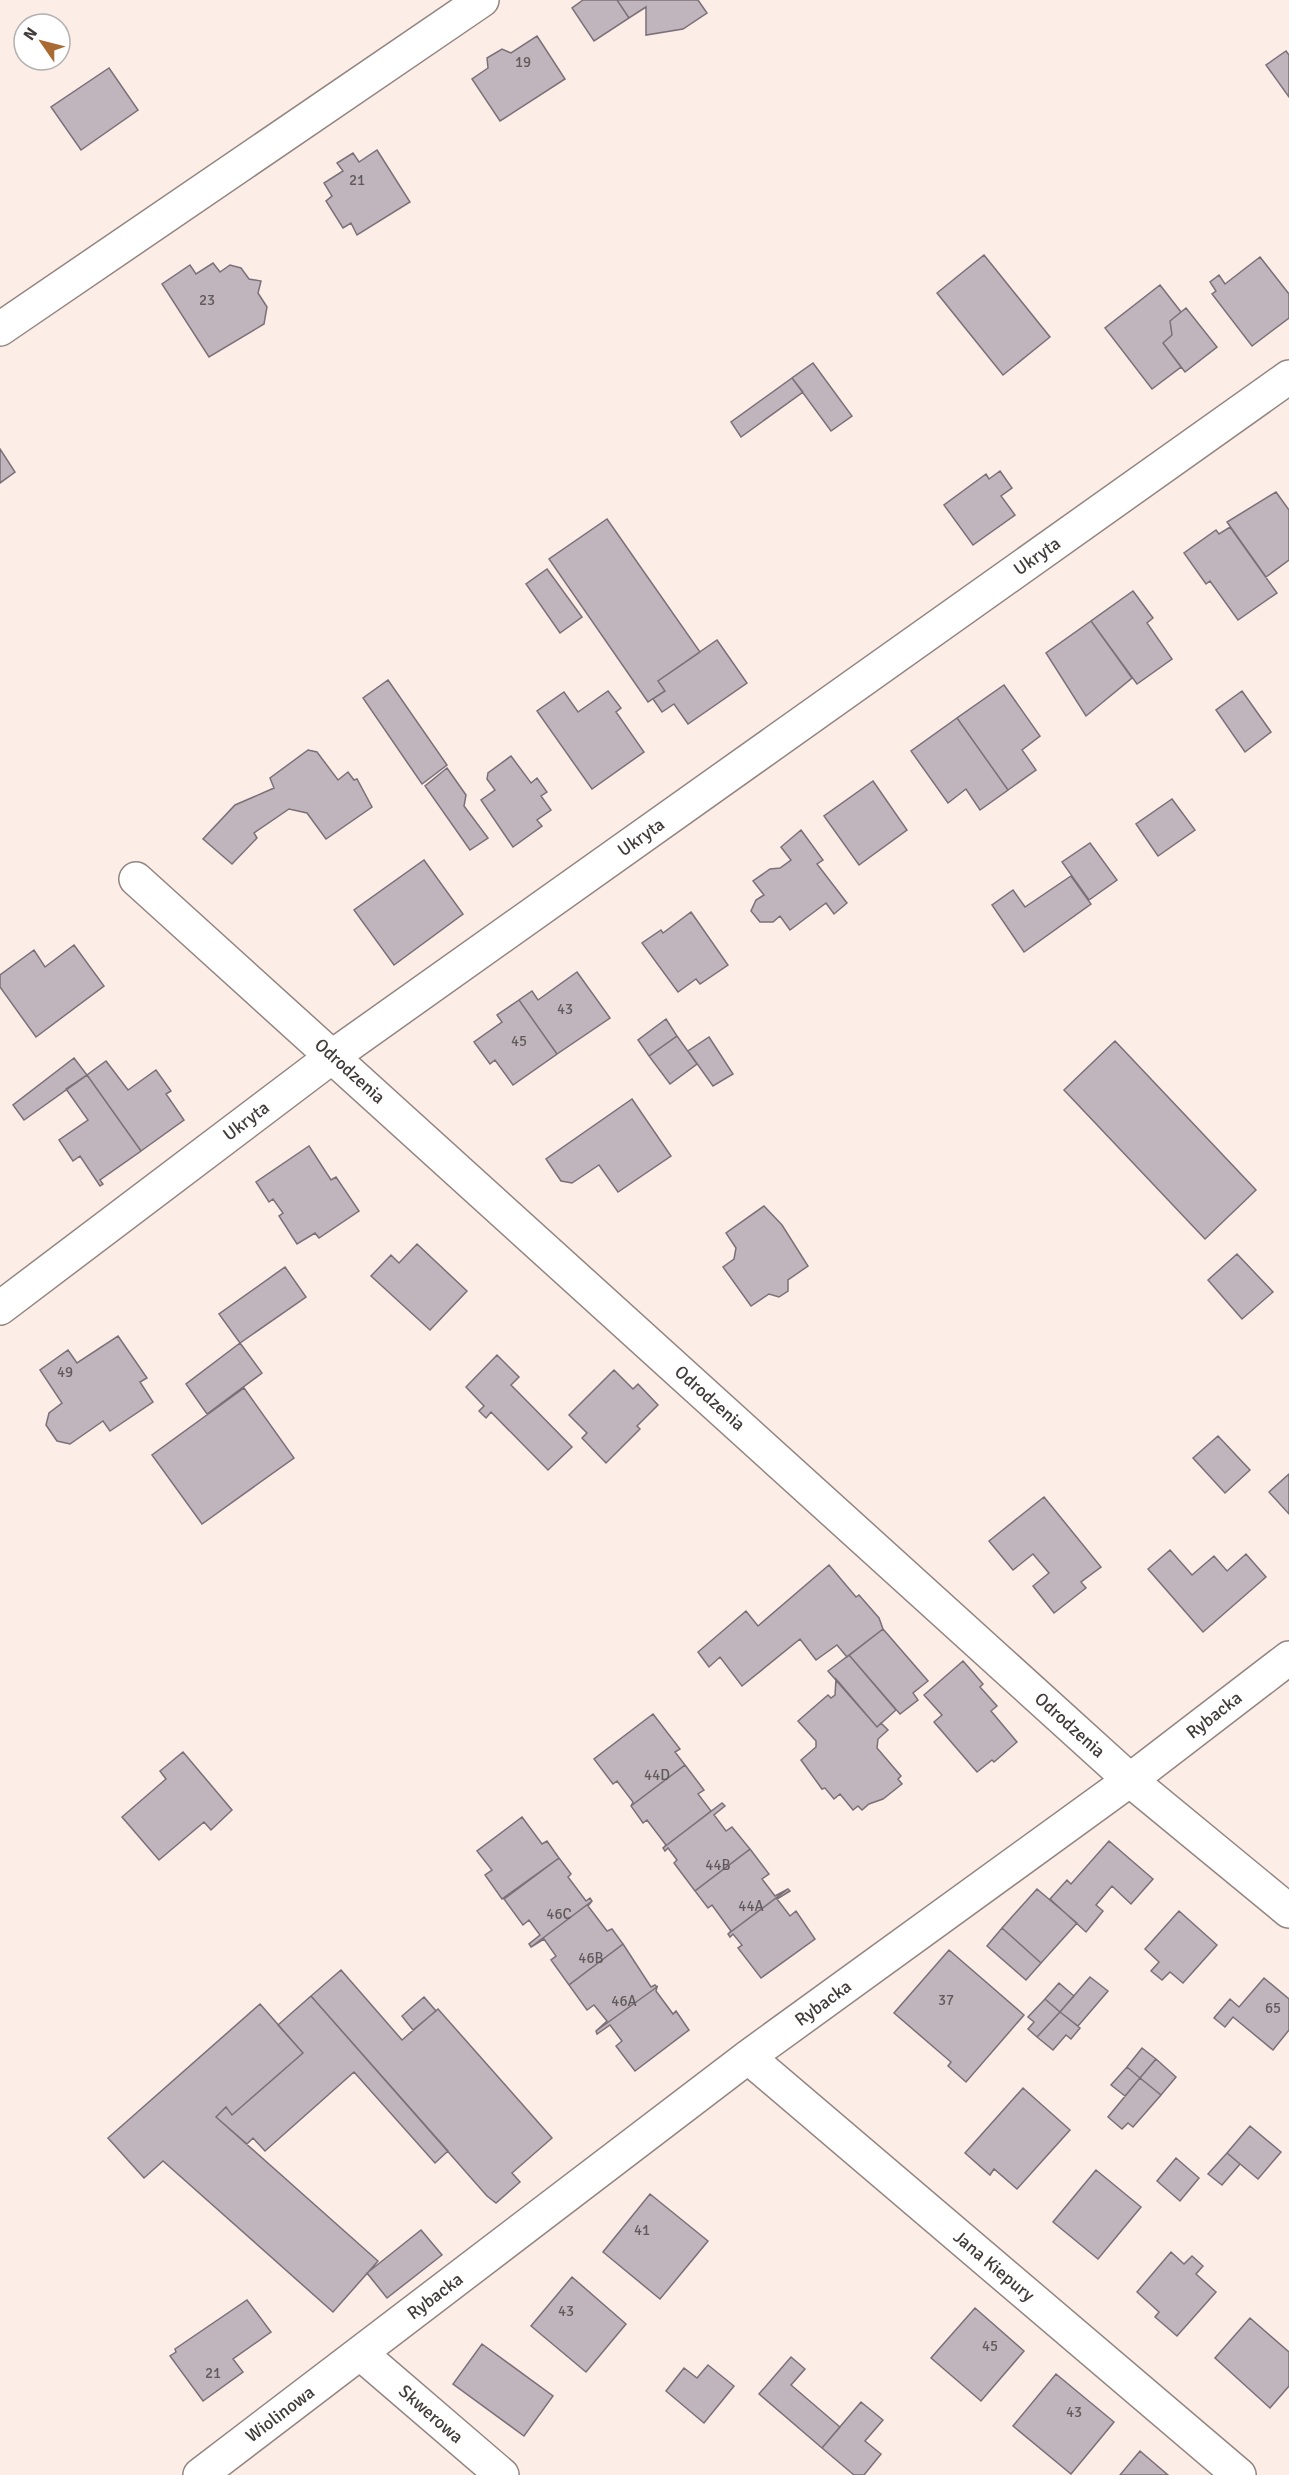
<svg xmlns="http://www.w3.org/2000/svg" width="1289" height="2475" font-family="Signika,sans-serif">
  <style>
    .building { fill: #c1b5bd; stroke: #7b7078; stroke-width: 1.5 }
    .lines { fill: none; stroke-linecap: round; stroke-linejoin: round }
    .minor-casing { stroke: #938580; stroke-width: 36 }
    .minor { stroke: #fff; stroke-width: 33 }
    .labels { text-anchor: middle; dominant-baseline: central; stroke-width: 5; stroke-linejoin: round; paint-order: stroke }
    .number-label { font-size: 15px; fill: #615a5a }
    .street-label { font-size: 18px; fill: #413b39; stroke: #fff }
  </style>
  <rect width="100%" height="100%" fill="#fcede7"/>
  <!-- building -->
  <path class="building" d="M583 0H617L629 18 594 41 572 8Z
    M617 0H698L707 13 683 29 646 35V7L629 18Z
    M537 36 565 79 500 121 472 79 488 68 487 58 502 49 511 53Z
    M1286 51 1289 55V97L1266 65Z
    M109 68 138 110 81 150 51 107Z
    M377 150 410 202 357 235 351 223 343 228 326 201 332 196 324 183 343 171 337 163 353 153 359 162Z
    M984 255 1050 337 1003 375 937 293Z
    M1260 257 1289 294V318L1252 346 1212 294 1216 291 1210 282 1219 275 1225 284Z
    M213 263 220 272 230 265 241 268 249 279 261 281 258 293 267 307 264 324 209 357 162 284 190 265 196 274Z
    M1160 285 1181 312 1170 321 1172 335 1163 343 1181 367 1152 389 1105 328Z
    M1186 308 1217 347 1185 372 1163 343 1172 335 1170 321Z
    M813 363 852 416 831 431 792 378Z
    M792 378 803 392 741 437 731 422Z
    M0 449 15 472 0 483Z
    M1000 471 1012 488 1001 496 1015 515 973 545 944 505 986 474 989 479Z
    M1276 492 1289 510V560L1266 577 1227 522Z
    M607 519 700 652 658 681 665 691 648 702 549 559Z
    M1230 527 1277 593 1238 620 1210 581 1206 584 1184 553 1216 530 1219 534Z
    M547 569 582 617 560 633 526 584Z
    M1133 591 1153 618 1147 623 1172 659 1137 684 1091 621Z
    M1091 621 1132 678 1086 716 1046 653Z
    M717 640 747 683 688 724 674 704 662 712 653 699 665 691 658 681Z
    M388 680 447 765 422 784 363 698Z
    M1004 685 1040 736 1022 750 1036 770 1008 790 957 718Z
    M608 691 621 708 616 712 644 752 592 789 537 711 564 692 578 712Z
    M1242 691 1271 732 1245 752 1216 710Z
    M957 718 1008 790 980 810 966 789 948 803 911 751Z
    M308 750 317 752 338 780 348 772 354 780 357 779 372 807 326 839 307 813 289 809 254 833 257 838 232 864 203 839 235 805 274 788 270 778Z
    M511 756 531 783 537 778 547 792 541 796 551 810 537 820 542 826 513 847 481 800 495 790 487 779 488 773Z
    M447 768 466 795 464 806 488 838 470 850 425 786Z
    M873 781 907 830 859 865 824 816Z
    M1172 799 1195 830 1158 856 1136 824Z
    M801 830 823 860 817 864 847 903 834 914 826 903 790 930 780 916 773 922H760L751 911 756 900 764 895 753 881 770 869 780 868 791 860 781 847Z
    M1090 843 1117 880 1089 900 1062 862Z
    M424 860 463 914 394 965 354 910Z
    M1071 876 1091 904 1024 952 992 905 1013 890 1025 907Z
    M691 912 728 965 700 984 696 979 678 992 642 943 661 930 663 933Z
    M74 945 104 986 36 1037 0 987V975L34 950 45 967Z
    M577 972 610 1018 557 1054 519 1000 532 991 538 1000Z
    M519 1000 557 1054 513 1085 495 1060 490 1064 474 1042 502 1022 497 1015Z
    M666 1019 677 1036 649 1056 638 1040Z
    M677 1036 697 1064 670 1084 649 1056Z
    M709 1037 733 1074 713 1086 688 1051Z
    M1115 1041 1256 1190 1205 1239 1064 1090Z
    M74 1058 87 1075 24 1120 13 1105Z
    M106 1061 128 1090 156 1070 171 1091 166 1094 184 1120 141 1151 87 1075Z
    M87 1075 141 1151 100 1180 103 1184 100 1186 80 1156 73 1161 59 1140 88 1120 66 1089Z
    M632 1099 671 1156 618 1192 599 1165 572 1183 561 1181 546 1159Z
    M309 1146 331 1180 336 1177 359 1211 319 1238 315 1233 297 1244 279 1216 283 1213 273 1199 269 1202 256 1182Z
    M764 1206 782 1225 808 1266 788 1280V1291L779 1297 769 1294 751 1306 723 1267 734 1259 736 1248 726 1233Z
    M417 1244 467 1291 430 1330 371 1276 391 1255 399 1263Z
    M1237 1254 1273 1292 1242 1319 1208 1280Z
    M285 1267 306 1297 240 1343 219 1314Z
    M118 1336 147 1378 140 1382 153 1402 110 1431 103 1421 70 1444 57 1441 46 1425 49 1413 62 1403 40 1370 68 1350 77 1363Z
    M240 1343 262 1373 207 1414 186 1384Z
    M497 1355 519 1377 511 1385 572 1447 548 1470 491 1412 486 1418 479 1411 484 1406 466 1387Z
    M614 1370 633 1389 638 1384 658 1405 637 1426 640 1429 606 1463 582 1438 587 1433 569 1415Z
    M244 1388 294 1458 202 1524 152 1455Z
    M1218 1436 1250 1470 1225 1493 1193 1458Z
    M1289 1474V1514L1269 1492Z
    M1044 1497 1101 1567 1081 1582 1086 1588 1054 1613 1033 1586 1049 1573 1033 1554 1013 1570 989 1541Z
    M1170 1550 1192 1575 1214 1556 1227 1571 1246 1554 1266 1577 1203 1632 1148 1569Z
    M829 1565 856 1597 859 1595 879 1618 883 1629 847 1657 837 1645 816 1660 800 1639 742 1686 720 1657 709 1667 698 1652 746 1611 758 1626Z
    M883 1629 928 1681 913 1693 918 1700 900 1714 849 1655Z
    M849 1655 896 1710 877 1727 828 1671Z
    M963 1661 983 1684 980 1687 997 1706 991 1711 1017 1742 994 1762 992 1760 977 1772 934 1722 942 1715 924 1695Z
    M836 1679 877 1727 881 1723 888 1730 878 1739 877 1748 901 1776 898 1779 902 1784 883 1799 869 1804 862 1810 858 1806 853 1810 840 1794 834 1799 825 1788 822 1789 801 1760 816 1747V1741L798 1721 828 1695 831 1698 835 1695Z
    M653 1714 680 1749 675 1752 685 1765 631 1806 633 1802 617 1781 613 1784 594 1759Z
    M183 1752 232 1810 211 1830 204 1822 159 1860 122 1817 166 1779 160 1771Z
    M685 1765 704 1790 698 1794 711 1811 663 1848 666 1845 647 1820 643 1823 631 1806Z
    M722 1803 725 1806 714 1815 726 1831 732 1827 750 1849 695 1891 674 1863 677 1860 668 1848 665 1851 663 1848Z
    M522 1817 542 1844 547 1841 559 1858 502 1899 485 1875 492 1870 477 1851Z
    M1109 1841 1153 1879 1131 1904 1112 1886 1096 1905 1103 1911 1086 1932 1050 1899 1067 1880 1071 1884Z
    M750 1849 769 1874 762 1879 775 1896 788 1889 728 1934 731 1931 712 1905 708 1908 695 1891Z
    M559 1858 571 1874 568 1877 586 1901 590 1898 592 1901 531 1947 529 1944 540 1935 529 1920 523 1925 504 1899Z
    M788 1889 790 1891 777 1899 790 1916 796 1911 815 1939 761 1978 738 1948 742 1945 733 1934 730 1937 728 1934Z
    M1037 1889 1077 1923 1041 1963 1002 1928Z
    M592 1901 588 1906 607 1931 612 1929 623 1944 569 1985 551 1960 556 1956 544 1939 531 1947Z
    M1179 1911 1217 1945 1183 1983 1170 1972 1162 1980 1151 1971 1159 1962 1145 1949Z
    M1002 1928 1041 1963 1026 1980 987 1946Z
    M623 1944 651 1987 655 1985 657 1987 596 2031 607 2021 594 2005 587 2010 569 1985Z
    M949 1950 1024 2015 966 2082 948 2066 951 2062 894 2013Z
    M341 1970 402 2040 438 2009 552 2138 512 2173 520 2182 496 2203 487 2196 311 1996Z
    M1090 1977 1108 1991 1078 2026 1060 2012Z
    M1264 1978 1289 1999V2030L1273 2050 1233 2017 1225 2027 1214 2018 1230 1999 1239 2007Z
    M1059 1983 1074 1996 1060 2012 1045 1999Z
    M657 1987 656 1991 673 2014 676 2011 689 2030 635 2071 616 2046 622 2041 610 2025 597 2034 596 2031Z
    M311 1996 448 2151 435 2163 354 2072 265 2151 253 2138 247 2144 216 2117 226 2107 232 2115 303 2053 278 2025Z
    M424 1997 436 2011 413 2030 402 2016Z
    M1045 1999 1060 2012 1037 2037 1028 2029 1034 2022 1028 2017Z
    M260 2004 303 2053 232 2115 226 2107 216 2117 378 2261 333 2312 163 2161 144 2178 108 2138Z
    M1060 2012 1080 2028 1071 2039 1066 2035 1053 2050 1037 2037Z
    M1142 2048 1156 2059 1140 2078 1127 2067Z
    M1156 2059 1176 2077 1161 2095 1140 2078Z
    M1127 2067 1140 2078 1125 2096 1111 2085Z
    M1140 2078 1161 2095 1133 2127 1128 2123 1122 2129 1108 2117Z
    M1023 2088 1070 2130 1017 2189 994 2169 990 2175 965 2153Z
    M1250 2126 1281 2152 1258 2179 1227 2153Z
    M1227 2153 1240 2164 1222 2185 1208 2174Z
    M1176 2158 1199 2178 1180 2201 1157 2181Z
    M1096 2170 1141 2207 1098 2259 1053 2222Z
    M650 2194 708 2241 660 2299 603 2252Z
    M421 2230 442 2255 387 2298 367 2273Z
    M1171 2252 1184 2264 1192 2256 1203 2266 1196 2274 1216 2292 1177 2336 1155 2317 1159 2312 1137 2292Z
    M572 2277 626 2324 586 2372 531 2326Z
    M247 2300 271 2332 233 2359 243 2372 203 2401 170 2356 176 2352 175 2349Z
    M975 2308 1024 2351 981 2401 931 2358Z
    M1250 2318 1289 2352V2386L1270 2408 1215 2358Z
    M482 2344 553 2396 524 2436 453 2384Z
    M791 2357 805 2369 791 2385 840 2427 822 2448 759 2394Z
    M708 2365 734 2386 704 2423 666 2391 684 2368 697 2378Z
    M1056 2374 1114 2422 1071 2474 1013 2426Z
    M861 2402 883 2420 865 2441 881 2454 864 2475H854L822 2448Z
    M1140 2451 1168 2475H1120Z"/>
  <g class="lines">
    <defs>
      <path id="minor" d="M0 329 482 0
        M136 879 1130 1780 1289 1911
        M0 1308 333 1056 1289 377
        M748 2057 1239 2475
        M360 2353 502 2475
        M200 2475 748 2057 1130 1780 1289 1658"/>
    </defs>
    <!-- minor casing -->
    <use href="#minor" class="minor-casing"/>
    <!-- minor -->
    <use href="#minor" class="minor"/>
  </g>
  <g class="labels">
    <!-- number labels -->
    <g class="number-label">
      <text x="523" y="62">19</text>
      <text x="357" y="180">21</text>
      <text x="207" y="300">23</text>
      <text x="565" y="1009">43</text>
      <text x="519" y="1041">45</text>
      <text x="65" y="1372">49</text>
      <text x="657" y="1775">44D</text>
      <text x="718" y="1865">44B</text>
      <text x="751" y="1906">44A</text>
      <text x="559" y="1914">46C</text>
      <text x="591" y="1958">46B</text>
      <text x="946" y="2000">37</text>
      <text x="624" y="2001">46A</text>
      <text x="1273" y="2008">65</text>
      <text x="642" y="2230">41</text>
      <text x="566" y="2311">43</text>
      <text x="990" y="2346">45</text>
      <text x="213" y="2373">21</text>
      <text x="1074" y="2412">43</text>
    </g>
    <!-- street labels -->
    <g class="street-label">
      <text transform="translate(1037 556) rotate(-35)">Ukryta</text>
      <text transform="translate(641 837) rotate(-35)">Ukryta</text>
      <text transform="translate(350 1071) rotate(42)">Odrodzenia</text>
      <text transform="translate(246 1121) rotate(-37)">Ukryta</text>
      <text transform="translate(710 1398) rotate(42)">Odrodzenia</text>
      <text transform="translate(1214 1715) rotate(-38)">Rybacka</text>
      <text transform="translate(1070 1725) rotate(42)">Odrodzenia</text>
      <text transform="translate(823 2003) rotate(-36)">Rybacka</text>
      <text transform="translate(994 2266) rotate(40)">Jana Kiepury</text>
      <text transform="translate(435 2296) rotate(-37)">Rybacka</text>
      <text transform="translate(280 2414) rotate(-37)">Wiolinowa</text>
      <text transform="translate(431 2414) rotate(41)">Skwerowa</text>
    </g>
  </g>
  <!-- north arrow -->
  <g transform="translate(42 42) rotate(305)"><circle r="28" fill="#ffffff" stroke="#b3b1b0" stroke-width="1.5"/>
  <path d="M0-4.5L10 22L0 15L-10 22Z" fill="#a96b31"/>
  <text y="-9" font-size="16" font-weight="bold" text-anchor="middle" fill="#413b39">N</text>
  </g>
</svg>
